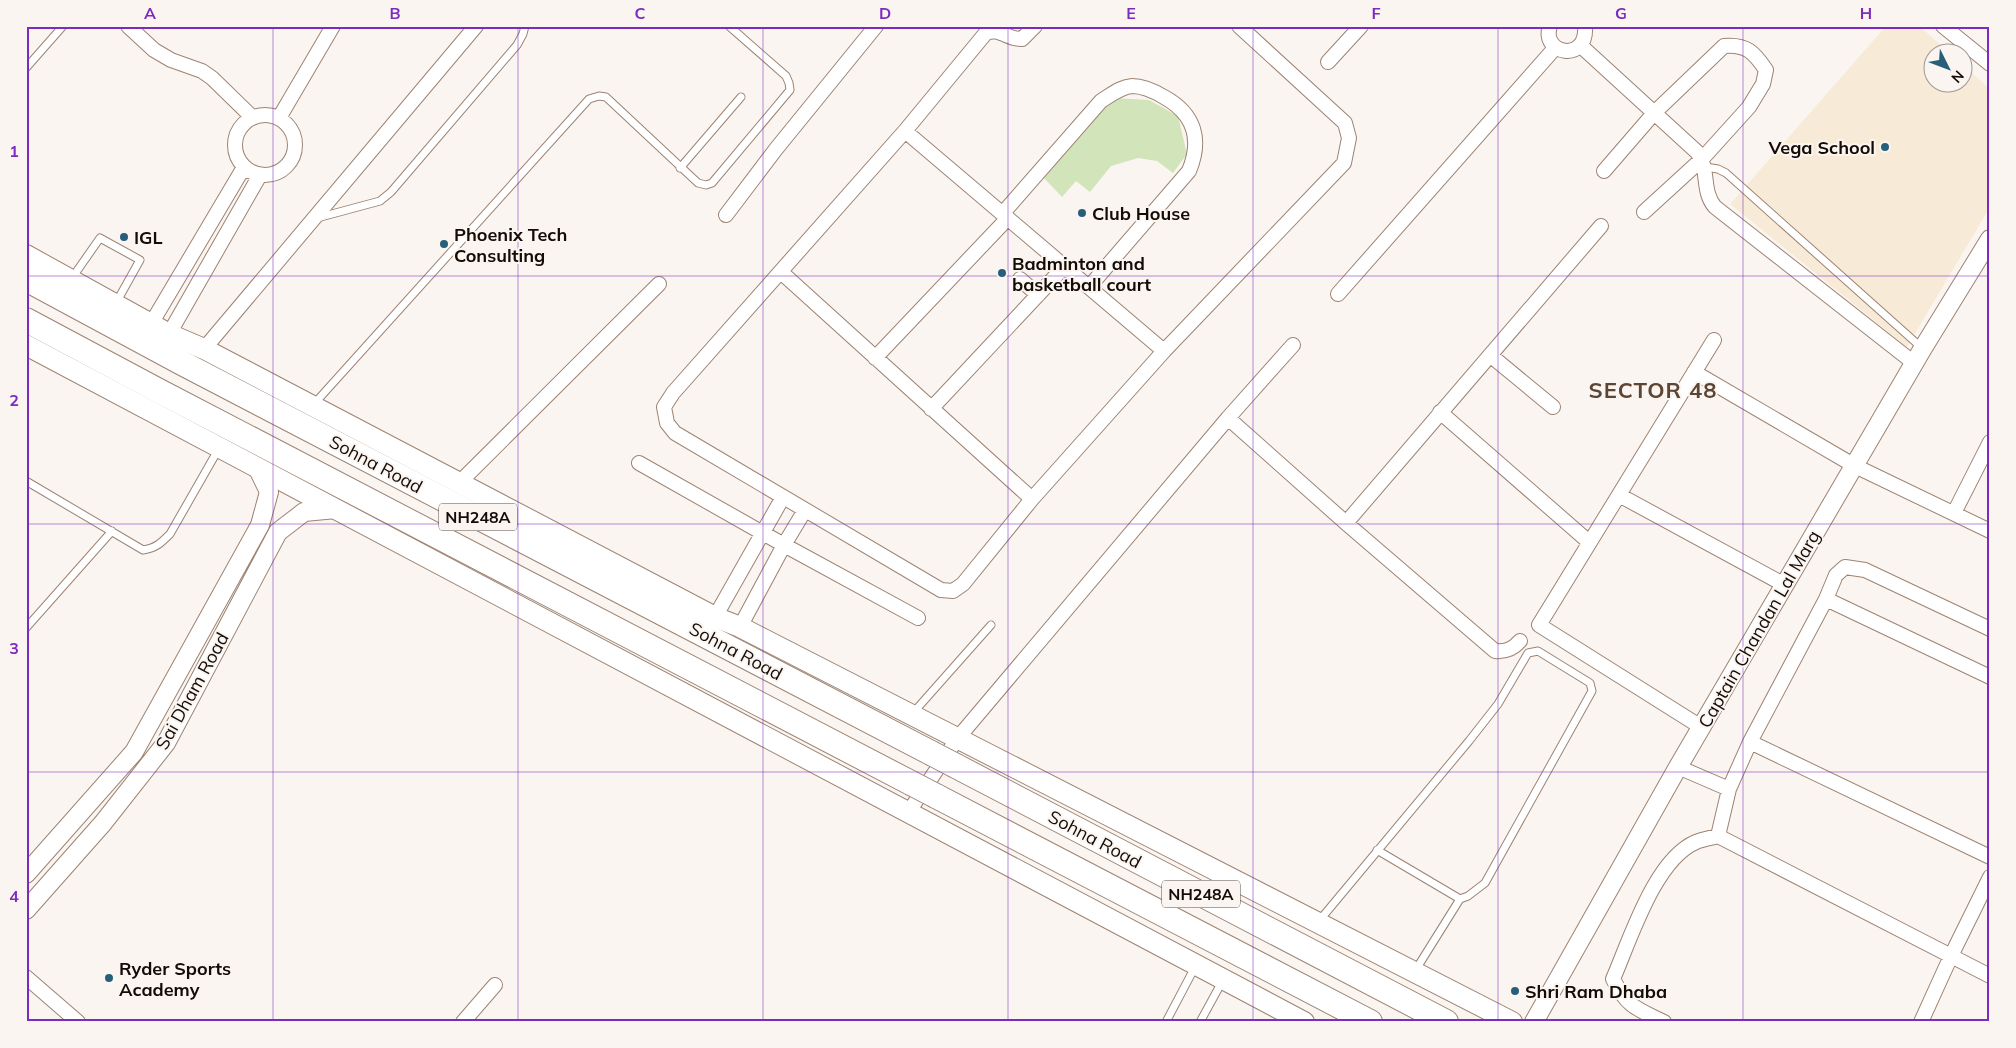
<svg xmlns="http://www.w3.org/2000/svg" width="2016" height="1048" font-family="Mulish,sans-serif">
  <style>
    .education { fill: #f7ebd7 }
    .green { fill: #d2e4ba }
    .lines { fill: none; stroke-linecap: round; stroke-linejoin: round }
    .service-casing { stroke: #9d8372; stroke-width: 9 }
    .minor-casing { stroke: #9d8372; stroke-width: 16 }
    .tertiary-casing { stroke: #9d8372; stroke-width: 20 }
    .secondary-casing { stroke: #9d8372; stroke-width: 22 }
    .trunk-casing { stroke: #9d8372; stroke-width: 26 }
    .service { stroke: #fff; stroke-width: 7 }
    .minor { stroke: #fff; stroke-width: 14 }
    .tertiary { stroke: #fff; stroke-width: 18 }
    .secondary { stroke: #fff; stroke-width: 20 }
    .trunk { stroke: #fff; stroke-width: 24 }
    .trunk-bridge-casing { stroke: #9d8372; stroke-width: 26; stroke-linecap: butt }
    .trunk-bridge { stroke: #fff; stroke-width: 24 }
    .grid { fill: none; stroke: #7b2cbf; stroke-width: 1; stroke-opacity: 0.55 }
    .poi-dot { fill: #285e79; stroke: #fbf5f1; stroke-width: 2 }
    .labels { text-anchor: middle; dominant-baseline: central; stroke-width: 4; stroke-linejoin: round; paint-order: stroke }
    .shield { fill: #fbf5f1; stroke: #59514c; stroke-width: 1 }
    .shield-label { font-size: 16px; font-weight: bold; fill: #140b05 }
    .poi-label { font-size: 18px; font-weight: bold; fill: #140b05; stroke: #fbf5f1; text-anchor: start }
    .street-label { font-size: 18px; fill: #140b05; stroke: #fbf5f1 }
    .district-label { font-size: 22px; font-weight: bold; letter-spacing: 1px; fill: #5b4534; stroke: #fbf5f1 }
    .neatline { fill: none; stroke: #7b2cbf; stroke-width: 2 }
    .grid-label { font-size: 16px; text-anchor: middle; font-weight: bold; fill: #7b2cbf }
  </style>
  <rect width="100%" height="100%" fill="#fbf5f1"/>
  <!-- education -->
  <path class="education" d="M1886 26H1919L1949 52H1934V82H1964V66L1990 89V207L1907 347 1730 204Z"/>
  <!-- green -->
  <path class="green" d="M1114 98 1149 100 1178 116 1187 154 1173 173 1157 161 1138 158 1111 166 1090 192 1076 181 1062 197 1044 178Z"/>
  <g class="lines">
    <defs>
      <path id="service" d="M26 68 63 26
        M1705 167 1718 169 1726 173 1922 348
        M680 168 741 97
        M317 218 380 201 391 192 517 45 523 34 525 26
        M72 278 100 238 140 260 116 303
        M314 404 589 99 599 96 606 97 698 183 706 185 712 183 790 90 789 83 786 76 729 26
        M26 481 143 550C156 548 161 543 170 534L218 450
        M26 628 112 531
        M913 713 991 625
        M1377 850 1460 899
        M1319 921 1469 741 1498 704 1528 653 1538 651 1590 683 1592 691 1485 883 1468 896 1460 899 1415 971
        M1166 1022 1195 967
        M1200 1022 1223 980"/>
      <path id="minor" d="M128 26 154 50 171 60 202 71 212 78 252 117
        M1035 26 1022 39C1008 40 998 26 985 34L905 131 673 393 664 407 667 423 675 433 941 590 953 591 963 584 1032 499 1164 351 1344 163 1349 138 1345 123 1239 26
        M1550 26C1540 54 1588 64 1585 26
        M1943 26 1990 64
        M1581 46 1697 152C1710 169 1701 191 1715 207L1914 363
        M1328 62 1361 26
        M235 145a30 30 0 1 1 60 0a30 30 0 1 1-60 0Z
        M279 118 333 26
        M905 131 1164 351
        M1604 171 1655 112 1724 46C1746 44 1754 52 1766 70L1763 84 1749 107 1702 159 1644 212
        M1003 213 1101 101C1111 95 1120 87 1132 86 1144 86 1154 91 1164 97 1195 114 1202 140 1189 171L1089 287
        M726 215 776 149 876 26
        M781 272 1032 499
        M1020 279 1038 295
        M1338 294 1555 48
        M151 324 244 167
        M169 334 260 175
        M204 349 476 26
        M1490 355 1553 407
        M875 358 1008 218
        M1694 372 1855 466 1990 531
        M931 409 1065 266
        M1440 412 1589 542
        M1228 418 1346 523 1495 651C1506 652 1513 649 1520 641
        M639 463 784 545 918 618
        M459 483 659 284
        M1619 495 1785 585
        M1954 513 1990 442
        M1346 523 1601 226
        M1826 599 1990 677
        M715 617 783 497
        M740 627 784 545 805 510
        M1701 727 1539 625 1714 340
        M1750 742 1990 857
        M1678 767 1729 789
        M908 813 957 739 1228 418 1293 345
        M1718 836 1729 789 1750 742 1826 599 1836 575 1845 567 1865 570 1990 629
        M26 977 78 1022
        M463 1022 495 985
        M1664 1022C1637 1009 1627 1007 1613 979 1630 940 1655 859 1696 842 1703 839 1711 838 1718 836L1990 976
        M1921 1022 1951 956 1990 877"/>
      <path id="tertiary" d="M26 874 134 752 260 525 269 492 257 467
        M26 910 103 823 166 743 278 532 304 512 336 509
        M1534 1022 1678 767 1923 348 1990 239"/>
      <path id="secondary" d="M26 255 169 334 204 349 715 617 740 627 1512 1022
        M26 345 1304 1022"/>
      <path id="trunk" d="M26 279 182 363 931 753
        M26 320 159 391 911 783
        M956 766 1446 1022
        M936 796 1370 1022"/>
    </defs>
    <!-- service casing -->
    <use href="#service" class="service-casing"/>
    <!-- minor casing -->
    <use href="#minor" class="minor-casing"/>
    <!-- tertiary casing -->
    <use href="#tertiary" class="tertiary-casing"/>
    <!-- secondary casing -->
    <use href="#secondary" class="secondary-casing"/>
    <!-- trunk casing -->
    <use href="#trunk" class="trunk-casing"/>
    <!-- service -->
    <use href="#service" class="service"/>
    <!-- minor -->
    <use href="#minor" class="minor"/>
    <!-- tertiary -->
    <use href="#tertiary" class="tertiary"/>
    <!-- secondary -->
    <use href="#secondary" class="secondary"/>
    <!-- trunk -->
    <use href="#trunk" class="trunk"/>
    <defs>
      <path id="trunk-bridge" d="M931 753 956 766
        M911 783 936 796"/>
    </defs>
    <!-- trunk-bridge casing -->
    <use href="#trunk-bridge" class="trunk-bridge-casing"/>
    <!-- trunk-bridge -->
    <use href="#trunk-bridge" class="trunk-bridge"/>
  </g>
  <!-- grid -->
  <path class="grid" d="M273 26V1022M518 26V1022M763 26V1022M1008 26V1022M1253 26V1022M1498 26V1022M1743 26V1022M26 276H1990M26 524H1990M26 772H1990"/>
  <!-- markers -->
  <g class="poi-dot">
    <circle cx="1885" cy="147" r="5"/>
    <circle cx="1082" cy="213" r="5"/>
    <circle cx="124" cy="237" r="5"/>
    <circle cx="444" cy="244" r="5"/>
    <circle cx="1002" cy="273" r="5"/>
    <circle cx="109" cy="978" r="5"/>
    <circle cx="1515" cy="991" r="5"/>
  </g>
  <g class="labels">
    <!-- shield labels -->
    <g class="shield">
      <rect x="439" y="503.5" width="78" height="27" rx="4"/>
      <rect x="1162" y="880.5" width="78" height="27" rx="4"/>
    </g>
    <g class="shield-label">
      <text x="478" y="517">NH248A</text>
      <text x="1201" y="894">NH248A</text>
    </g>
    <!-- poi labels -->
    <g class="poi-label">
      <text x="1875" y="147" text-anchor="end">Vega School</text>
      <text x="1092" y="213">Club House</text>
      <text x="454" y="234">Phoenix Tech<tspan x="454" dy="21">Consulting</tspan></text>
      <text x="134" y="237">IGL</text>
      <text x="1012" y="263">Badminton and<tspan x="1012" dy="21">basketball court</tspan></text>
      <text x="119" y="968">Ryder Sports<tspan x="119" dy="21">Academy</tspan></text>
      <text x="1525" y="991">Shri Ram Dhaba</text>
    </g>
    <!-- street labels -->
    <g class="street-label">
      <text transform="translate(376 464) rotate(28)">Sohna Road</text>
      <text transform="translate(1759 629) rotate(-60)">Captain Chandan Lal Marg</text>
      <text transform="translate(736 651) rotate(28)">Sohna Road</text>
      <text transform="translate(192 691) rotate(-61)">Sai Dham Road</text>
      <text transform="translate(1095 839) rotate(28)">Sohna Road</text>
    </g>
    <!-- district labels -->
    <g class="district-label">
      <text x="1653" y="390">SECTOR 48</text>
    </g>
  </g>
  <!-- border -->
  <rect width="2016" height="1048" fill="none" stroke="#fbf5f1" stroke-width="55"/>
  <!-- north arrow -->
  <g transform="translate(1948 68) rotate(132)"><circle r="24" fill="#fbf5f1" stroke="#9f9793"/>
  <path d="M0-4L9 19L0 12L-9 19Z" fill="#285e79"/>
  <text y="-8" font-size="14" font-weight="bold" text-anchor="middle" fill="#140b05">N</text>
  </g>
  <rect x="28" y="28" width="1960" height="992" class="neatline"/>
  <g class="grid-label">
    <text x="150" y="19">A</text>
    <text x="395" y="19">B</text>
    <text x="640" y="19">C</text>
    <text x="885" y="19">D</text>
    <text x="1131" y="19">E</text>
    <text x="1376" y="19">F</text>
    <text x="1621" y="19">G</text>
    <text x="1866" y="19">H</text>
    <text x="14" y="157">1</text>
    <text x="14" y="406">2</text>
    <text x="14" y="654">3</text>
    <text x="14" y="902">4</text>
  </g>
</svg>
